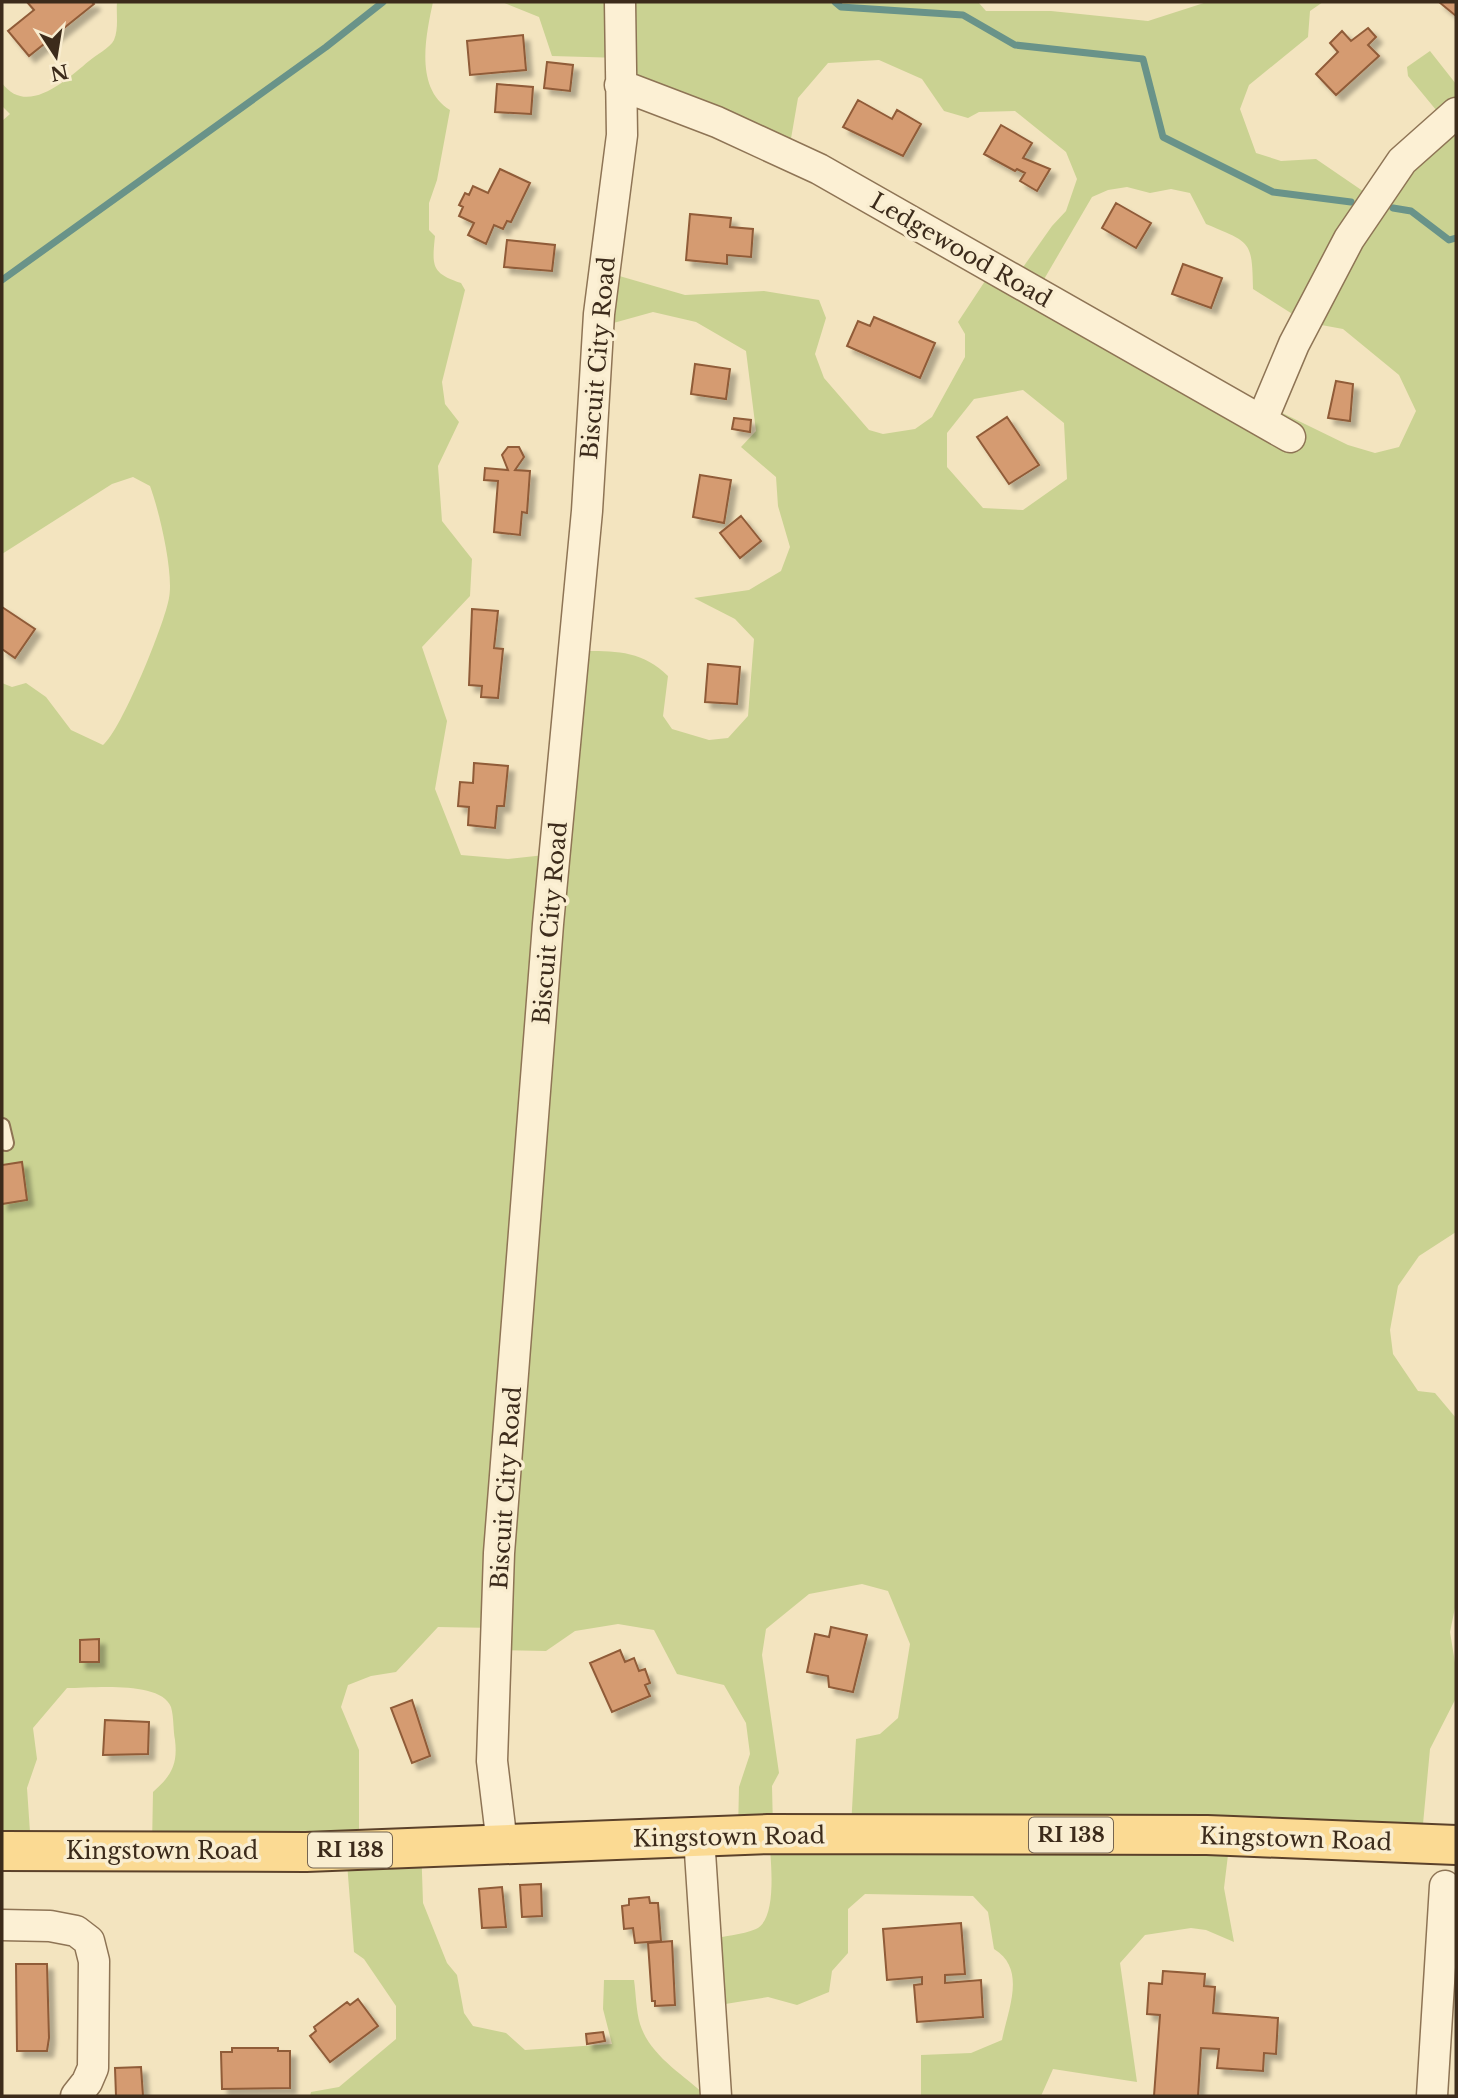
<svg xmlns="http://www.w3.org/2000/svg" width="1458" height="2098" font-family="'Libre Baskerville',serif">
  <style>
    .green { fill: #cad292; fill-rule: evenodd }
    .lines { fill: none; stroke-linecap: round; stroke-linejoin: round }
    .stream { stroke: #699389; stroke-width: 7 }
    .building { fill: #d59b71; stroke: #905b38; stroke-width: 2; filter: url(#shadow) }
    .lane-casing { stroke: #8e7455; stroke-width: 18 }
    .street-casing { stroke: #8e7455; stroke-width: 33 }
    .primary-casing { stroke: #5b412a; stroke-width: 42 }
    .lane { stroke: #fcf0d4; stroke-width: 14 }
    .street { stroke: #fcf0d4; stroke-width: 30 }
    .primary { stroke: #fbda93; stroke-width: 38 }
    .labels { text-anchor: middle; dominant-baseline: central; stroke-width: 7; stroke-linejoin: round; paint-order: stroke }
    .shield { fill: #f9edd0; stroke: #756551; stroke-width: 2 }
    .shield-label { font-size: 21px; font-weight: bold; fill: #3c2b1b }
    .street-label { font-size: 23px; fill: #3c2b1b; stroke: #f9edd0 }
  </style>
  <defs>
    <filter id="shadow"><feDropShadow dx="6" dy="6" stdDeviation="2" flood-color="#0004"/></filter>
  </defs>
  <rect width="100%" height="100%" fill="#f3e4bf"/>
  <!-- green -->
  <path class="green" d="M117 2H433C426 35 414 88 450 110L437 180 429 203V230L435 236C432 266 431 273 461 283L465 290 442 382 445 404 459 422 438 466 442 521 472 559 470 596 422 647 447 721 435 789 461 855 508 859 554 854 580 651C614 651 642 650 668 676L663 716 672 729 709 740 728 738 748 716 754 639 735 619 694 598 749 590 781 571 790 547 778 506 776 477 741 447 756 431 746 351 696 322 653 312 599 327 609 273 685 295 764 291 819 300 826 318 815 354 824 378 869 430 883 434 915 429 932 417 965 357V334L958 322 989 275 1014 280 1052 226 1066 211 1077 179 1066 152 1015 111 979 112 968 118 944 111 922 79 879 60 828 63 798 98 788 156 630 91 621 58 552 56 539 17 502 2H978L986 11H1051L1148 21 1207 2H1323L1310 11 1308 37 1249 85 1240 109 1256 153 1281 161 1316 159 1376 200 1446 122 1408 76 1407 67 1430 51 1456 84V1232L1419 1256 1398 1286 1390 1330 1393 1354 1418 1391 1435 1393 1456 1418V1603L1450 1632 1456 1669V1698L1430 1749 1422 1835 1231 1830 1224 1888 1234 1942 1206 1930 1191 1928 1145 1935 1120 1963 1137 2082 1053 2069 1041 2096H921V2055L971 2053 1002 2040C1008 2009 1027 1969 994 1949L988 1912 973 1896 865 1894 848 1909V1953L832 1971 829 1992 797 2005 768 1997 713 2006 708 1940C723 1936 742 1935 756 1929 779 1918 770 1855 769 1834L738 1831 739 1787 750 1754 746 1723 724 1685 677 1674 654 1630 618 1624 575 1631 546 1651 501 1650 496 1628 438 1627 396 1672 371 1676 348 1685 341 1707 359 1750V1833L421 1843 423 1903 447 1963 457 1975 464 2013 473 2026 506 2033 525 2050 612 2044 603 2009 604 1980H634C636 1994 636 2010 640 2024 650 2056 683 2074 706 2096H310L311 2092 339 2087 396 2039V2006L364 1959 354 1952 346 1850 152 1846 153 1792C171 1776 178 1765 175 1740 173 1730 174 1717 171 1707 161 1680 91 1688 67 1688L33 1728 37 1759 27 1788 31 1847 2 1846V683L12 687 26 683 46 697 71 730 103 745C121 731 165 623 169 598 174 573 159 510 150 486L133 477 112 484 2 554V121L10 114 2 106V83C27 117 66 80 89 61 96 55 110 48 114 40 119 28 116 14 117 2ZM1127 187 1150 193 1171 189 1190 193 1206 224C1251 243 1252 240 1253 289L1305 322 1343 329 1399 375 1416 411 1399 447 1375 453 1348 445 1036 293 1092 197 1108 190ZM1023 390 1064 423 1067 479 1023 510 983 508 947 467V433L974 399ZM862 1584 888 1591 910 1644 898 1718 880 1734 856 1739 851 1827 773 1829 772 1786 779 1773 762 1655 766 1629 809 1594Z"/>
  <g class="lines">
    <!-- stream -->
    <path class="stream" d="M835 2 841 7 963 15 1015 45 1143 59 1163 137 1273 192 1351 202
      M1393 208 1411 211 1449 240 1456 238
      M2 280 326 47 383 2"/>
  </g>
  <!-- building -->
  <path class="building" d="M27 2H92L94 4 29 56 8 31 34 10Z
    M1439 2H1456V16Z
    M1368 28 1376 37 1368 45 1379 56 1336 95 1316 74 1338 52 1330 43 1342 31 1351 41Z
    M523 35 526 70 470 75 467 41Z
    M547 62 573 65 570 91 544 88Z
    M497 84 533 87 531 114 495 112Z
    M858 100 892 119 897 110 921 124 903 156 843 127Z
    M1001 125 1032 143 1023 158 1050 169 1037 191 1020 181 1025 173 1017 169 1015 171 984 154Z
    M500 169 530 183 511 222 507 221 503 229 494 225 486 244 468 235 474 223 459 216 463 207 459 205 465 193 469 195 473 186 488 193Z
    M1116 203 1151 223 1136 248 1102 228Z
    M690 214 731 218 730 227 753 229 751 257 727 255V264L686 260Z
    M507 240 555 245 552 271 504 267Z
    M1183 264 1222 278 1211 308 1172 294Z
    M874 317 935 343 920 378 847 346 858 321 870 326Z
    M695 364 730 369 726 399 691 394Z
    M1336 381 1353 384 1350 421 1328 418Z
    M1007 417 1039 465 1009 484 977 437Z
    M734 418 751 420 750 432 732 429Z
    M508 447H519L524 457 515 470 530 471 527 513 522 512 520 535 494 532 498 481 484 480 485 468 508 470 502 455Z
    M700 475 731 480 724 523 693 517Z
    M741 516 761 541 740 558 720 533Z
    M2 607 35 629 15 658 2 649Z
    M472 609 498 611 494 648 503 649 498 698 481 697 482 686 469 685Z
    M708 664 740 667 737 704 705 702Z
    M474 763 508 766 504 806H497L495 828 468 825 469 807 458 806 460 782 473 783Z
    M22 1162 27 1200 2 1204V1165Z
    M831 1627 867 1635 853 1692 829 1687 828 1676 807 1672 815 1634 829 1637Z
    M99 1639V1662H80V1640Z
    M620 1650 625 1662 634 1658 639 1671 645 1669 650 1683 645 1685 650 1696 612 1712 590 1663Z
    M412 1700 430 1756 412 1763 391 1708Z
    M105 1720 149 1722 148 1754 103 1755Z
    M541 1884 542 1916 522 1917 520 1885Z
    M502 1887 506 1927 482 1928 479 1889Z
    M649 1897 650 1903H658L661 1941 635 1943 633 1928 624 1929 622 1906 629 1905V1899Z
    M961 1923 965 1974 945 1975V1983L981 1980 983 2017 917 2022 914 1985 922 1984V1977L887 1980 883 1929Z
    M672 1941 675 2005 655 2006V2001H652L648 1943Z
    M16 1964H47L49 2038 47 2051H17Z
    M1163 1971 1205 1974 1204 1986 1215 1987 1213 2013 1278 2018 1276 2054 1264 2053 1263 2071 1217 2068 1219 2049 1201 2048 1198 2096H1154L1160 2015 1147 2014 1149 1983 1162 1984Z
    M358 1999 378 2026 330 2062 310 2036 316 2031 314 2027 347 2002 350 2005Z
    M603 2032 605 2041 587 2044 586 2034Z
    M232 2048H278V2051H290V2088L222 2089 221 2052H232Z
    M141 2067 143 2096H116L115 2068Z"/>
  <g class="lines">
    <defs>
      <path id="lane" d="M2 1126 6 1143"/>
      <path id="street" d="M620 85 717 122 819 169 1290 437
        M1262 420 1294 344 1349 239 1402 161 1456 113
        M699 1837 716 2096
        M502 1844 492 1761 499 1553 548 924 587 511 599 314 622 135 620 2
        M2 1925 50 1926 76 1931 89 1941 94 1961 93 2068 87 2082 76 2096
        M1432 2096 1445 1886"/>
      <path id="primary" d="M2 1851 306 1852 768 1834 1207 1835 1456 1845"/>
    </defs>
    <!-- lane casing -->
    <use href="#lane" class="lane-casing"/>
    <!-- street casing -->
    <use href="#street" class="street-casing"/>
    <!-- primary casing -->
    <use href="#primary" class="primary-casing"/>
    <!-- lane -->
    <use href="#lane" class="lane"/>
    <!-- street -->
    <use href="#street" class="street"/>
    <!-- primary -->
    <use href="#primary" class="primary"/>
  </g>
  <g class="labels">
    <!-- shield labels -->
    <g class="shield">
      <rect x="1029" y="1817.5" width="84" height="35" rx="5"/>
      <rect x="308" y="1832.5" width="84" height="35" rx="5"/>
    </g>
    <g class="shield-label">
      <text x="1071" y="1835">RI 138</text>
      <text x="350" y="1850">RI 138</text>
    </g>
    <!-- street labels -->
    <g class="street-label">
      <text transform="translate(961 250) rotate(30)">Ledgewood Road</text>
      <text transform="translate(598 358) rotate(-85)">Biscuit City Road</text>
      <text transform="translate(550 923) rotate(-85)">Biscuit City Road</text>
      <text transform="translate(506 1488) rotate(-86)">Biscuit City Road</text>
      <text transform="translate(729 1837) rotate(-1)">Kingstown Road</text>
      <text transform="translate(1296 1839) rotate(2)">Kingstown Road</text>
      <text x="162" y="1851">Kingstown Road</text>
    </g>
  </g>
  <!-- border -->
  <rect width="1458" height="2098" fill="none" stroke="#3c2b1b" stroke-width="7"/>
  <!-- north arrow -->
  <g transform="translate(56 56) rotate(168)" stroke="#f9edd0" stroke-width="5" paint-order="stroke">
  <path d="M0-5L12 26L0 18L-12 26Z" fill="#3c2b1b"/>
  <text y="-10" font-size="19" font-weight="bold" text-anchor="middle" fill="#3c2b1b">N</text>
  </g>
</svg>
